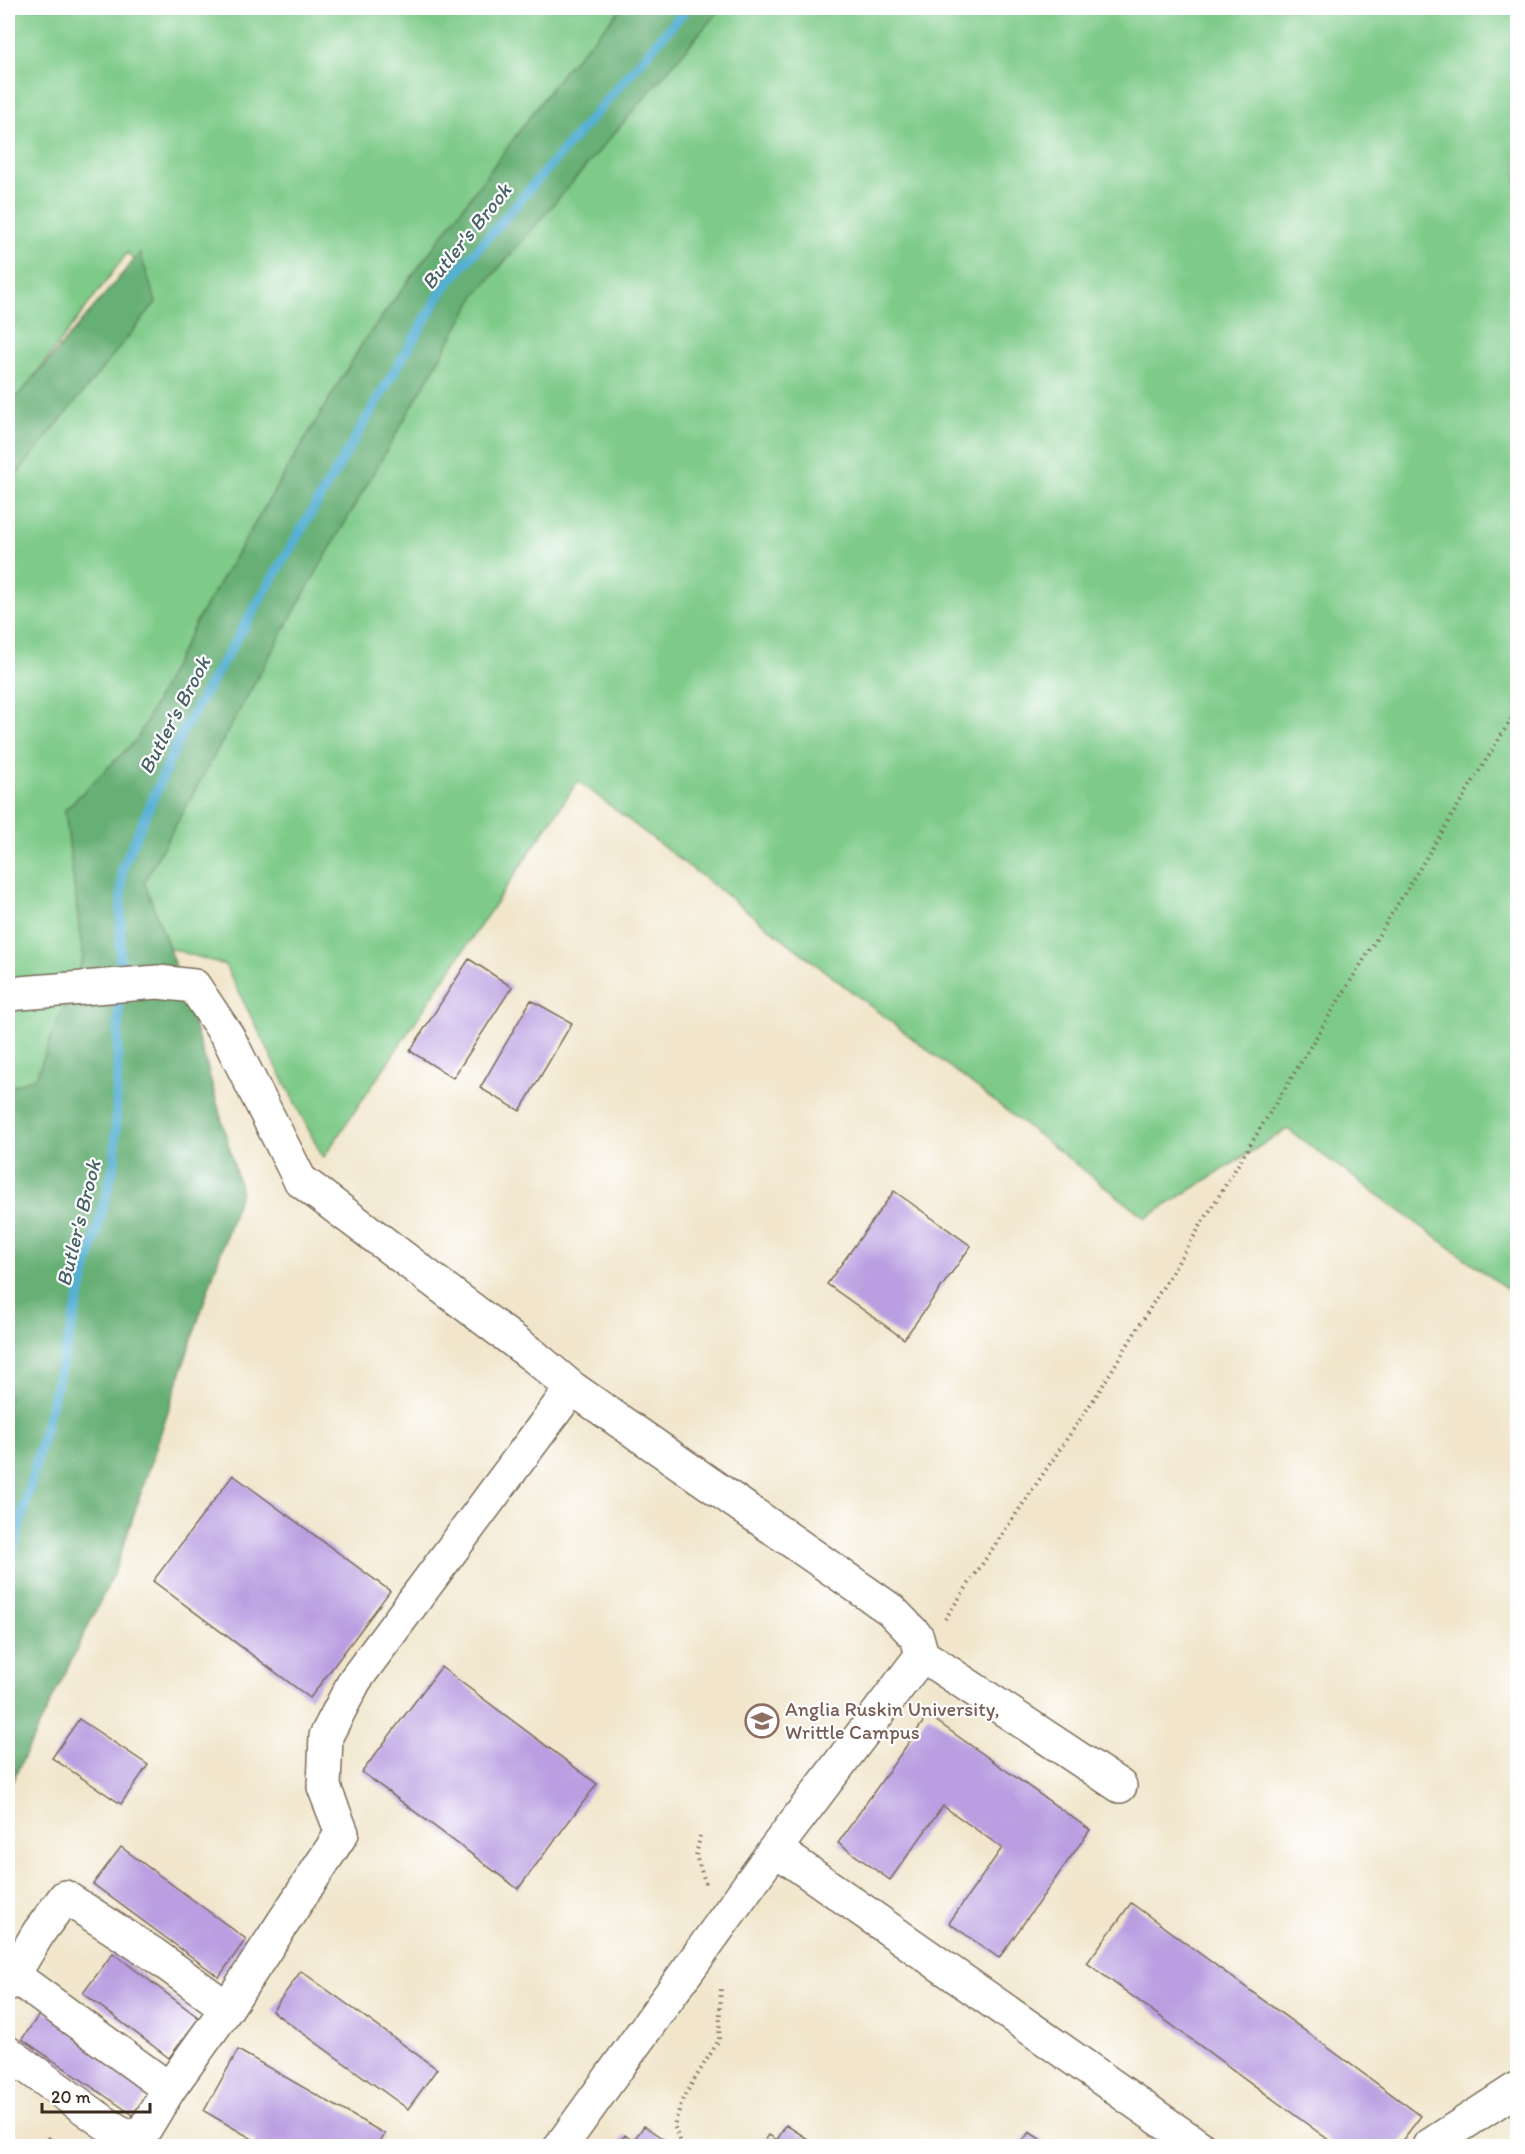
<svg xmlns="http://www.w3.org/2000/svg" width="1525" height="2154" font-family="Itim,sans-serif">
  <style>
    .green { fill: #7ecb89; stroke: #5c7a54; stroke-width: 1.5 }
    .forest { fill: #66af75; stroke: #506c4a; stroke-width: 1.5 }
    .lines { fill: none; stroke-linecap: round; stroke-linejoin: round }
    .stream { stroke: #56b0d3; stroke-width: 10 }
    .building { fill: #b99ee1 }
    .minor-casing { stroke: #7b6c5b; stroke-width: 36 }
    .path { stroke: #7b6c5b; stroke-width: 4; stroke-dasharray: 1.5 4.5; stroke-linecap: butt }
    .minor { stroke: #fff; stroke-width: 33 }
    .labels { text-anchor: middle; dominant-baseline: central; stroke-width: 4.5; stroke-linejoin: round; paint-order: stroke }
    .education-label { font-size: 20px; fill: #785e54; stroke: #fff; text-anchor: start }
    .water-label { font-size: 21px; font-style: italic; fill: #466066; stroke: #fff }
  </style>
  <rect width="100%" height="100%" fill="#fff"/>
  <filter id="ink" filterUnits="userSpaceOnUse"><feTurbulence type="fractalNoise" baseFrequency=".0167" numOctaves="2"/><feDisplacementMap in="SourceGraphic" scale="12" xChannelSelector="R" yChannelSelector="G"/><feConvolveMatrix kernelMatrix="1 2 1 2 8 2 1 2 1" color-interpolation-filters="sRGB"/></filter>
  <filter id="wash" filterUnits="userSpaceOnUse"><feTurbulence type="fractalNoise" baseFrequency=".008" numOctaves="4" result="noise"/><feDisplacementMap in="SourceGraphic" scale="24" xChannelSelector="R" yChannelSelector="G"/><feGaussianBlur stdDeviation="1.35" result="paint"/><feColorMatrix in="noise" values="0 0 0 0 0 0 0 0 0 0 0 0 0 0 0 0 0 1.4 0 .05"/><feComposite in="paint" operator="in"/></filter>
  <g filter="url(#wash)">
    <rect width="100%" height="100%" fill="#f1e6cc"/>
    <!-- green -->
    <path class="green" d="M8 8H622L564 71 364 341 196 622 137 739 65 810 83 958 36 1078 8 1088V484L156 302 128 252 26 387 8 405Z
      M721 8H1517V1296L1287 1129 1146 1218 578 781 323 1158 225 965 169 948 144 882 305 592 476 295Z"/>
    <!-- forest -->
    <path class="forest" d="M622 8H721L476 295 305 592 144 882 169 948 207 1066 241 1191 115 1571 8 1790V1088L36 1077 83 958 65 810 137 739 196 622 364 341 564 71Z
      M140 253 156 302 8 485V405L26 387Z"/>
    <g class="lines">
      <!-- stream -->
      <path class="stream" d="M8 1570 115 1161 122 869 183 730 443 289 687 8"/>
    </g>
    <g id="blocks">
      <!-- building -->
      <path class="building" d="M469 959 512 987 453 1078 410 1051Z
        M531 1000 572 1023 520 1111 480 1088Z
        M894 1191 971 1246 904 1339 827 1284Z
        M233 1475 390 1591 310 1698 153 1581Z
        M441 1667 597 1784 518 1889 362 1772Z
        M928 1715 1090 1830 999 1958 949 1923 1002 1848 943 1806 890 1880 838 1843Z
        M79 1719 148 1765 121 1804 52 1758Z
        M121 1847 246 1939 219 1977 93 1884Z
        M1131 1903 1421 2116 1398 2146H1337L1087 1963Z
        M113 1953 199 2018 169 2058 83 1993Z
        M301 1971 437 2069 408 2109 272 2011Z
        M43 2009 153 2085 133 2115 22 2039Z
        M238 2050 385 2134 378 2146H253L256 2141 204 2111Z
        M786 2125 819 2146H761L769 2135 777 2140Z
        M644 2126 674 2146H617L625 2135 633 2141Z
        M1029 2132 1051 2146H1019Z
        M49 2137 59 2146H40Z"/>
    </g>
  </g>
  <g filter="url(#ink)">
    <use href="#blocks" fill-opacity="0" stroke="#7b6c5b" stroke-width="1.5"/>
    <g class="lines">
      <defs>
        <path id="minor" d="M8 994 158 982 194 986 228 1037 300 1180 535 1357 572 1388 891 1610 917 1637 922 1655 1120 1786
          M775 1849 1198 2146
          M13 1975 169 2089
          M8 1984 39 1932 65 1897 153 1954 227 2008
          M8 2053 108 2125 137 2142 138 2146
          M137 2142 169 2089 227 2008 342 1833 324 1787 326 1736 355 1680 572 1388
          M561 2146 775 1849 922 1655
          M1429 2146 1518 2088"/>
      </defs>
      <!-- minor casing -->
      <use href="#minor" class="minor-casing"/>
      <!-- path -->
      <path class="path" d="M945 1619 1098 1393 1518 708
        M700 1836 696 1856 706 1884
        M681 2146 674 2125 683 2098 719 2040 721 1985"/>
      <!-- minor -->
      <use href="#minor" class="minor"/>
    </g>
  </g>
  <!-- icons -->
  <defs>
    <symbol id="university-ring" viewBox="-11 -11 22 22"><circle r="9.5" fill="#fff" stroke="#8d6e63" stroke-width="1.5"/><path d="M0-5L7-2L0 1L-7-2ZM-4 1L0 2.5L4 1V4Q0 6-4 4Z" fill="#8d6e63"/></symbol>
  </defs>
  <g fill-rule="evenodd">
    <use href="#university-ring" x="743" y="1702" width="38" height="38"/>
  </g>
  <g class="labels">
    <!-- education labels -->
    <g class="education-label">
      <text x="785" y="1709">Anglia Ruskin University,<tspan x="785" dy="23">Writtle Campus</tspan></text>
    </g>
    <!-- water labels -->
    <g class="water-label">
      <text transform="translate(466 236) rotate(-51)">Butler's Brook</text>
      <text transform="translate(174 715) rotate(-62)">Butler's Brook</text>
      <text transform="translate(78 1223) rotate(-76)">Butler's Brook</text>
    </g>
  </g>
  <!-- margin -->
  <rect width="1525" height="2154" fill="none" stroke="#fff" stroke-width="30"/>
  <!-- scale -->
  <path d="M42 2103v9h108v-9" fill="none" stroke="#3b2a1e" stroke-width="3"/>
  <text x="51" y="2103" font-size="18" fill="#3b2a1e" stroke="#ffffff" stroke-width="4.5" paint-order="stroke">20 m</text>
</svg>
